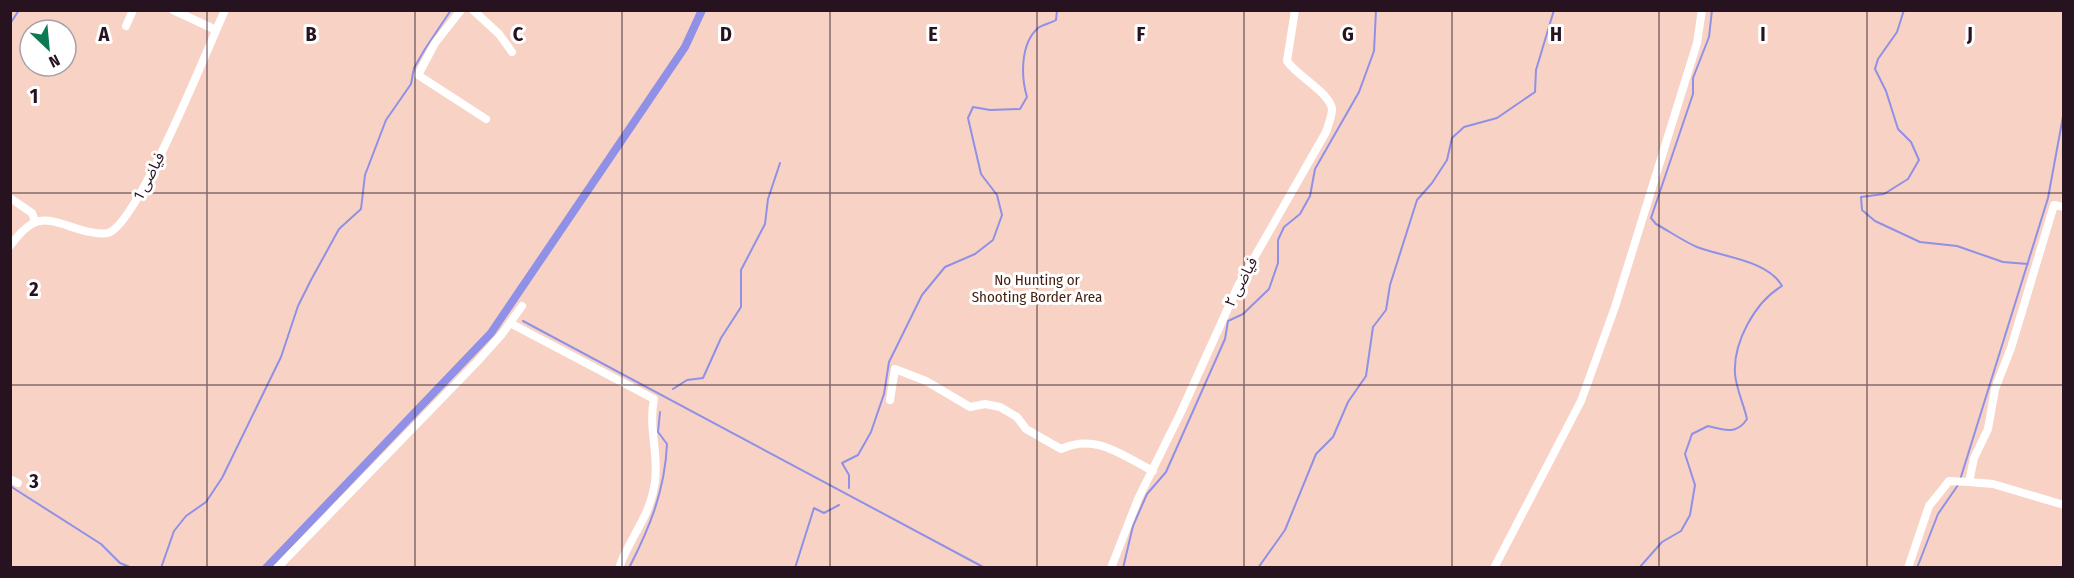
<svg xmlns="http://www.w3.org/2000/svg" width="2074" height="578" font-family="'Fira Sans Condensed','Noto Sans Arabic',sans-serif">
  <style>
    .green { fill: #f8d3c5; fill-rule: evenodd }
    .lines { fill: none; stroke-linecap: round; stroke-linejoin: round }
    .stream { stroke: #8f90e6; stroke-width: 2 }
    .canal { stroke: #8f90e6; stroke-width: 8 }
    .minor { stroke: #fff; stroke-width: 8 }
    .grid { fill: none; stroke: #271220; stroke-width: 1.5; stroke-opacity: 0.55 }
    .labels { text-anchor: middle; dominant-baseline: central; stroke-width: 6; stroke-linejoin: round; paint-order: stroke }
    .street-label { font-size: 15px; fill: #271220; stroke: #fff }
    .park-label { font-size: 15px; fill: #441f10; stroke: #fff }
    .grid-label { font-size: 20px; text-anchor: middle; font-weight: bold; fill: #271220; stroke: #fff; stroke-width: 6; stroke-linejoin: round; paint-order: stroke }
  </style>
  <rect width="100%" height="100%" fill="#fae2f0"/>
  <!-- green -->
  <path class="green" d="M11 11H2063V567H11ZM30 30H66V66H30Z"/>
  <g class="lines">
    <!-- stream -->
    <path class="stream" d="M1904 10 1897 32 1878 59 1875 69 1886 91 1898 129 1911 142 1919 160 1908 179 1884 194 1861 197 1862 210 1875 221 1920 242 1957 246 2003 262 2028 264
      M10 24 19 10
      M523 321 985 568
      M673 389 687 380 703 378 721 338 741 307V270L765 224 768 199 780 163
      M1960 480 2048 198 2064 111
      M10 486 101 544 120 563 132 568
      M849 488V475L842 463 858 455 871 432 884 394 889 362 922 295 945 267 975 254 993 240 1002 215 997 195 981 174 968 118 973 107 990 110 1020 109 1027 97C1021 77 1020 44 1038 28 1042 25 1051 23 1056 20L1057 10
      M161 568 174 531 186 516 206 502 222 478 281 357 298 306 311 280 339 229 361 209 365 175 386 120 411 84 414 68 425 49 451 10
      M629 568C650 527 665 490 667 444L658 432 660 412
      M795 568 814 508 824 513 839 505
      M1123 568 1133 526 1147 494 1166 472 1225 339 1228 321 1243 314 1269 289 1278 263V240L1284 227 1300 214 1310 196 1315 169 1359 92 1374 51 1376 10
      M1258 568 1285 530 1316 454 1333 437 1348 402 1366 376 1373 327 1386 310 1390 285 1417 200 1432 183 1447 160 1452 138 1464 127 1497 118 1535 92 1536 70 1554 10
      M1639 568 1662 542 1681 531 1690 515 1695 485 1685 454 1692 434 1708 426C1724 430 1737 435 1747 419 1744 405 1736 388 1735 374 1733 342 1755 302 1782 286 1768 260 1722 257 1697 247 1683 241 1669 231 1656 224L1651 218 1693 94V78L1709 37 1712 10
      M1917 568 1938 514 1958 485"/>
    <!-- canal -->
    <path class="canal" d="M266 568 491 333 685 47 702 10"/>
    <!-- minor -->
    <path class="minor" d="M173 10 216 30
      M461 10 435 43 418 75 486 119
      M473 10 499 34 512 52
      M126 26 133 10
      M10 198 32 213 35 221
      M10 246C37 209 47 220 85 231 92 232 101 235 108 233 138 224 208 47 225 10
      M510 323 654 399C648 428 659 453 655 482 650 518 630 536 619 568
      M890 400 895 369 926 381 970 407 985 404 1000 407 1017 417 1026 429 1061 449C1096 433 1121 455 1153 471
      M10 479 18 483
      M1969 482 1993 484 2064 505
      M277 568 476 363 502 334 522 306
      M1111 568 1138 499 1181 412 1238 286 1326 132C1328 126 1332 116 1332 109 1330 93 1297 76 1287 61L1295 10
      M1494 568 1581 401 1615 307 1697 43 1702 10
      M1908 568 1929 506 1949 481 1969 482 1974 458 1988 429 1995 389 2011 348 2054 205 2064 207"/>
  </g>
  <!-- grid -->
  <path class="grid" d="M207 10V568M415 10V568M622 10V568M830 10V568M1037 10V568M1244 10V568M1452 10V568M1659 10V568M1867 10V568M10 193H2064M10 385H2064"/>
  <g class="labels">
    <!-- street labels -->
    <g class="street-label">
      <text transform="translate(149 176) rotate(-63)">فیاضی 1</text>
      <text transform="translate(1241 282) rotate(-62)">فیاضی ۲</text>
    </g>
    <!-- park labels -->
    <g class="park-label">
      <text x="1037" y="280">No Hunting or<tspan x="1037" dy="17">Shooting Border Area</tspan></text>
    </g>
  </g>
  <g class="grid-label">
    <text x="104" y="41">A</text>
    <text x="311" y="41">B</text>
    <text x="518" y="41">C</text>
    <text x="726" y="41">D</text>
    <text x="933" y="41">E</text>
    <text x="1141" y="41">F</text>
    <text x="1348" y="41">G</text>
    <text x="1556" y="41">H</text>
    <text x="1763" y="41">I</text>
    <text x="1970" y="41">J</text>
    <text x="34" y="103">1</text>
    <text x="34" y="296">2</text>
    <text x="34" y="488">3</text>
  </g>
  <!-- border -->
  <rect width="2074" height="578" fill="none" stroke="#271220" stroke-width="24"/>
  <!-- north arrow -->
  <g transform="translate(48 48) rotate(154)"><circle r="28" fill="#ffffff" stroke="#a9a0a6" stroke-width="1.5"/>
  <path d="M0-4.5L10 22L0 15L-10 22Z" fill="#0d7953"/>
  <text y="-9" font-size="16" font-weight="bold" text-anchor="middle" fill="#271220">N</text>
  </g>
</svg>
